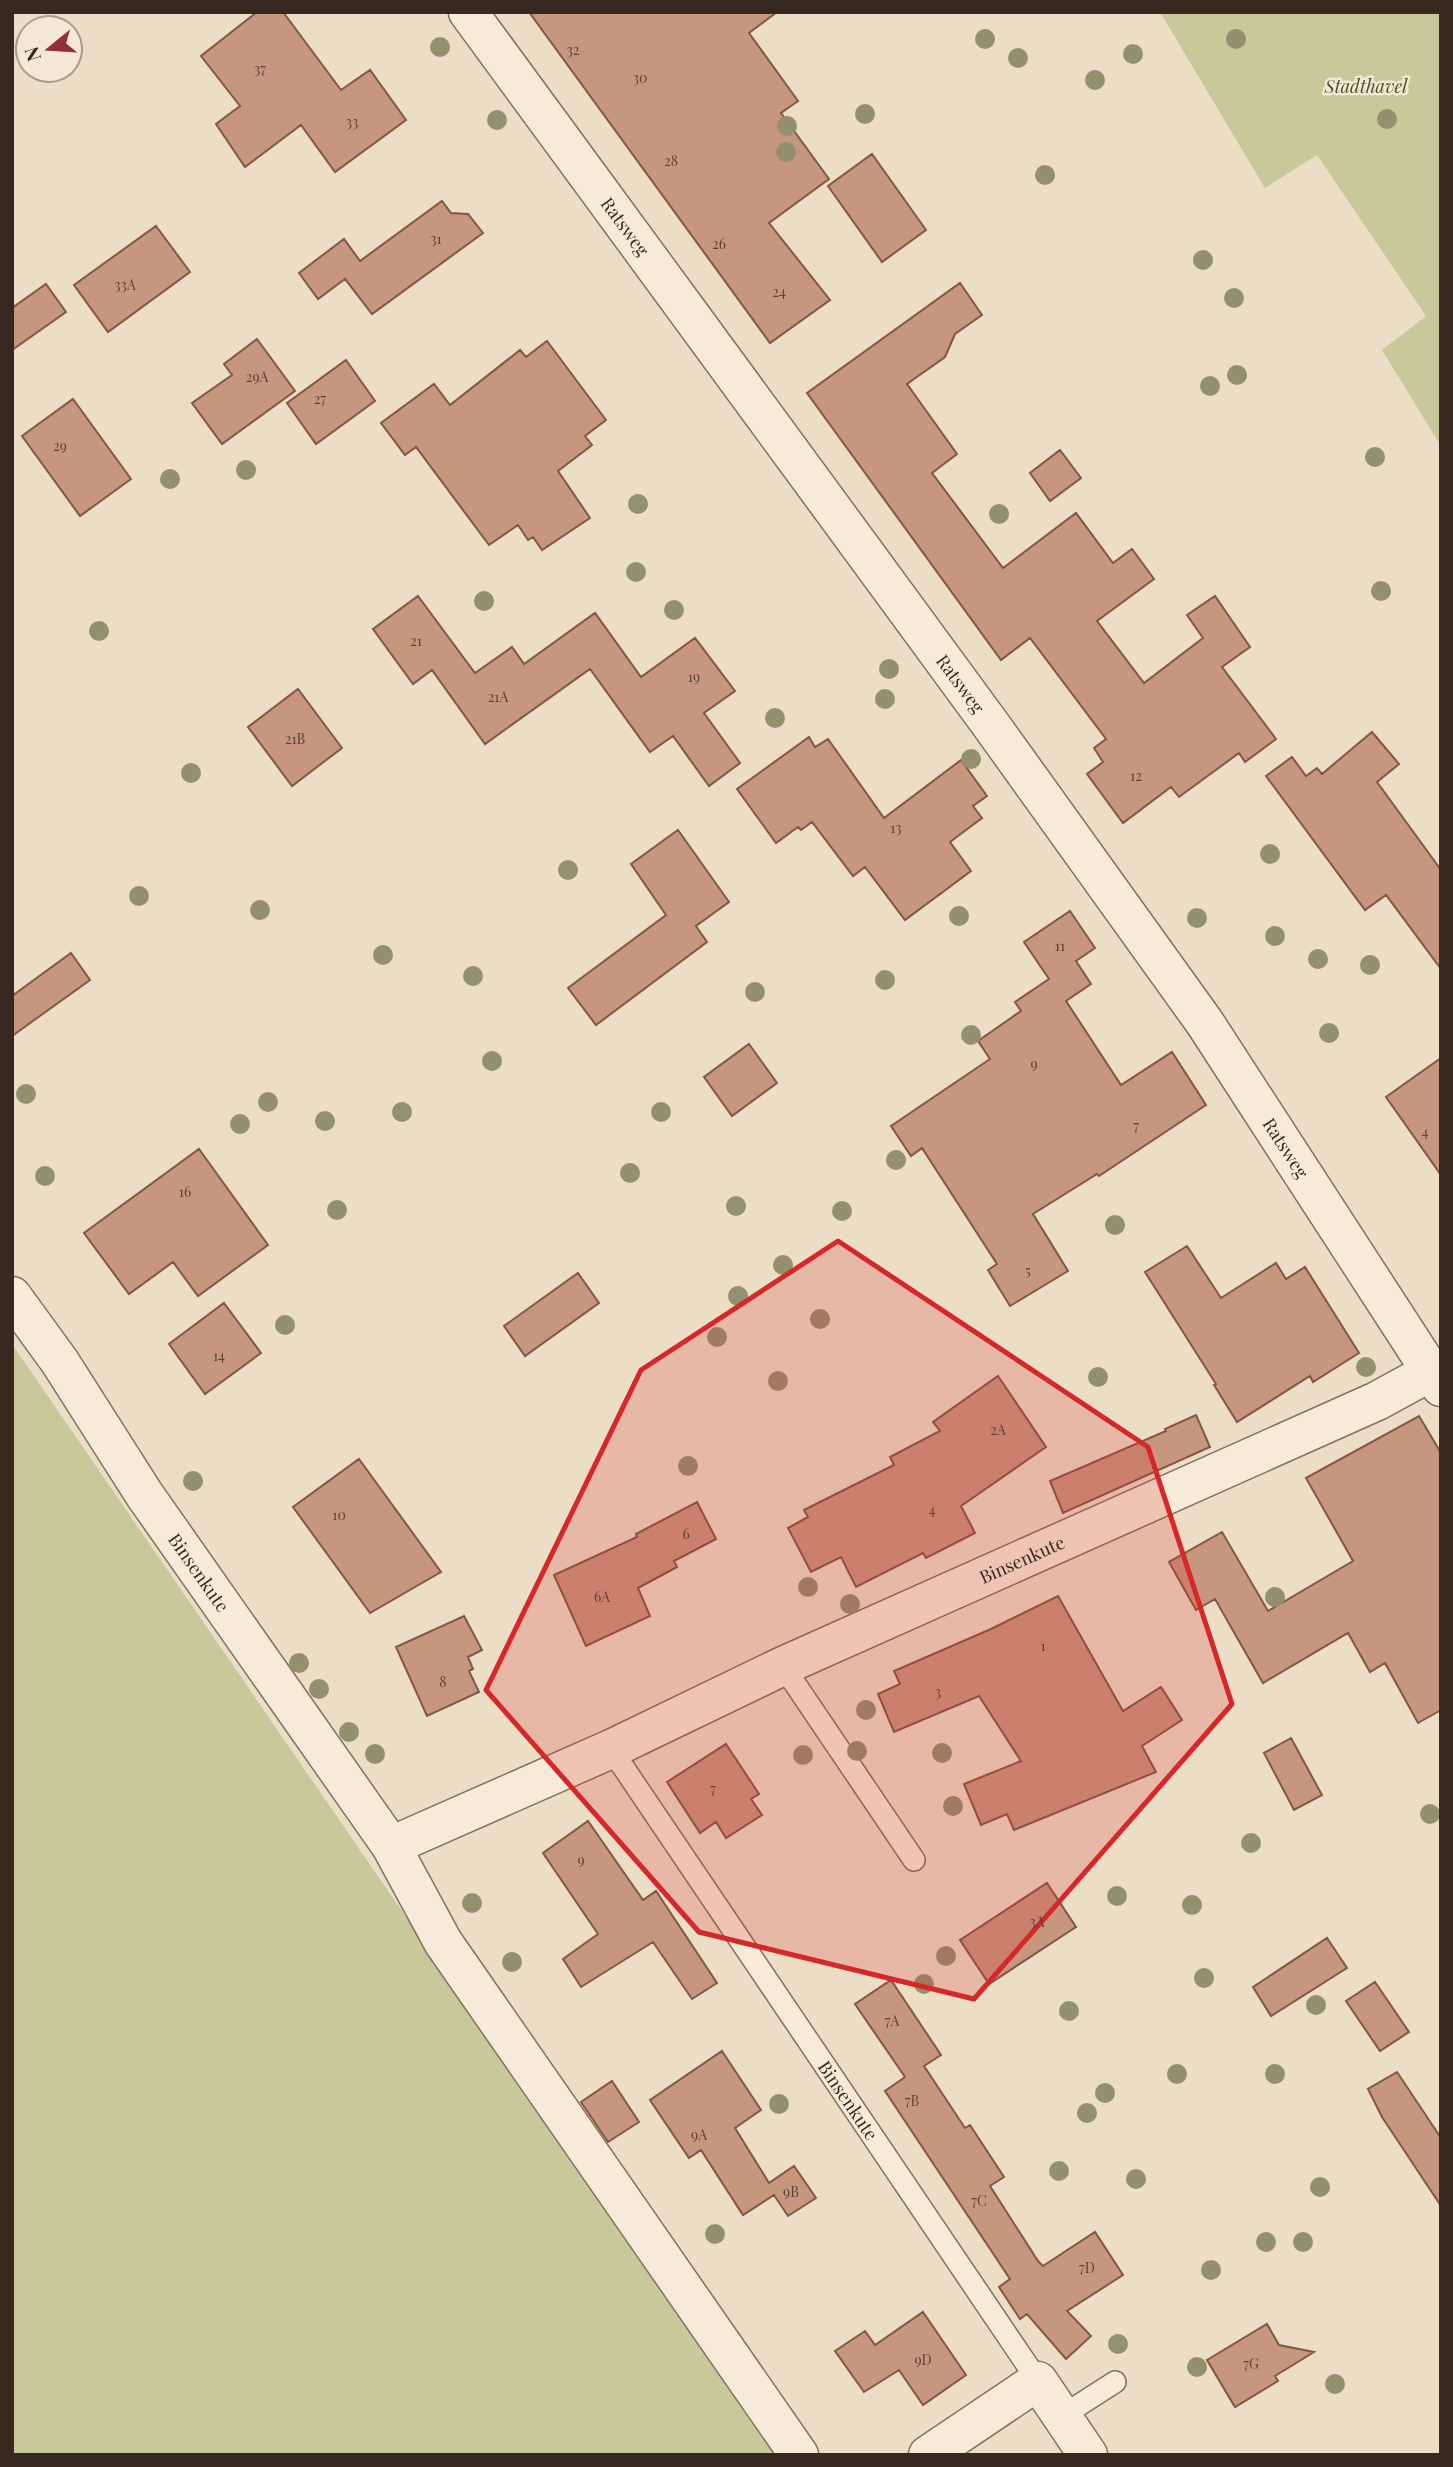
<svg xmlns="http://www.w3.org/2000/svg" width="1453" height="2467" font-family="'Playfair Display',serif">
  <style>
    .green { fill: #c8c99a }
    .building { fill: #c7967e; stroke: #835744; stroke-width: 2 }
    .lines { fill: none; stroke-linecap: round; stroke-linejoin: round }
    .service-casing { stroke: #856f5d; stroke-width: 24 }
    .minor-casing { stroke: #856f5d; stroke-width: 41 }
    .service { stroke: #f6ebd9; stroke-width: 21 }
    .minor { stroke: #f6ebd9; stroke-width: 38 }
    .tree { fill: #93906f }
    .marked { fill: #d62828; fill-opacity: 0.2; stroke: #d62828; stroke-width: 5; stroke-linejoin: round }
    .labels { text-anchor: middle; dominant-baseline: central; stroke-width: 5; stroke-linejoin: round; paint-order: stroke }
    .number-label { font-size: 14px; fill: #5a4438 }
    .park-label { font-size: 18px; font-style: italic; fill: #4b5128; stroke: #f3e8d5 }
    .street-label { font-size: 18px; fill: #362920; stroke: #f3e8d5 }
  </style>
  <rect width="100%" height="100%" fill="#ebddc6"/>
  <!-- green -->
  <path class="green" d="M1160 12H1441V446L1382 350 1426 316 1317 155 1265 188Z
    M12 1344 776 2455H12Z"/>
  <!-- building -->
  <path class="building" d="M257 12H283L341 90 370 70 406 120 335 172 301 125 245 167 216 124 240 106 201 56Z
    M529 12H777L749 33 798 101 781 113 829 179 769 223 830 300 770 343Z
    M872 154 926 230 882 262 828 186Z
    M442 201 451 213 468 214 483 233 372 314 345 279 318 299 299 273 344 239 360 261Z
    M156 226 190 272 108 332 74 285Z
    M960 283 982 315 955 334 945 357 907 384 957 454 932 473 1003 568 1076 513 1113 563 1132 549 1154 579 1097 621 1144 683 1203 638 1187 615 1215 596 1250 647 1222 667 1276 739 1245 762 1239 753 1179 797 1171 787 1123 823 1087 774 1103 762 1094 748 1106 739 1030 638 1001 660 807 393Z
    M46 284 66 312 12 350V308Z
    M257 339 295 391 222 444 192 403 232 375 224 364Z
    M547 341 606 420 585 436 592 445 558 471 590 518 542 550 533 537 528 540 518 525 489 545 416 447 405 455 381 423 434 384 450 405 520 350 526 357Z
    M346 360 375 401 316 444 287 403Z
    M73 399 131 479 80 516 22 436Z
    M1060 450 1081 478 1050 501 1030 473Z
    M418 596 475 673 512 647 524 664 595 613 641 677 695 638 735 691 704 713 740 763 709 786 673 736 650 752 590 669 485 744 432 670 413 684 373 629Z
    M298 689 342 748 292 786 248 727Z
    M1372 732 1399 764 1377 782 1441 870V969L1386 895 1365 910 1266 776 1292 757 1306 776 1317 768 1322 774Z
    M809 737 815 747 828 739 884 818 961 760 987 796 973 806 982 818 950 842 971 871 905 920 865 867 853 876 812 822 801 830 798 827 776 843 737 789Z
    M678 830 729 902 696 926 707 942 596 1025 568 988 666 915 631 864Z
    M1070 911 1095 948 1076 961 1091 984 1066 1001 1121 1085 1172 1052 1206 1105 1099 1176 1097 1174 1033 1214 1068 1271 1010 1306 988 1270 997 1264 922 1148 911 1156 891 1126 990 1059 978 1041 1021 1011 1015 1002 1049 979 1024 942Z
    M71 953 90 980 12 1036V996Z
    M749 1044 777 1083 732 1116 704 1077Z
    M1441 1058V1175L1386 1097Z
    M199 1149 268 1245 198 1296 173 1262 129 1294 84 1233Z
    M1187 1246 1221 1298 1276 1263 1286 1279 1305 1267 1359 1353 1313 1382 1310 1376 1237 1422 1214 1385 1216 1384 1145 1272Z
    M578 1273 599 1303 525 1356 504 1326Z
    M224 1303 261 1353 205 1394 169 1344Z
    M998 1376 1046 1447 961 1506 975 1533 926 1558 923 1553 856 1587 841 1557 811 1572 788 1528 808 1517 804 1510 894 1465 890 1457 940 1431 933 1422Z
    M1196 1415 1210 1447 1063 1513 1050 1481 1166 1431 1165 1429Z
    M1419 1416 1441 1453V1710L1418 1723 1385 1663 1370 1672 1348 1633 1263 1683 1215 1599 1196 1610 1169 1562 1222 1532 1268 1611 1353 1561 1306 1478Z
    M359 1459 441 1572 370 1613 293 1507Z
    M697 1502 716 1539 674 1561 677 1567 638 1588 650 1616 586 1646 554 1575 637 1537 636 1534Z
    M1058 1596 1123 1711 1161 1687 1182 1720 1142 1746 1156 1772 1014 1830 1007 1814 981 1825 964 1784 1021 1761 979 1696 894 1732 878 1694 900 1684 894 1671 991 1629Z
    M464 1616 482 1650 468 1657 473 1669 469 1671 479 1692 427 1716 396 1647Z
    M1291 1738 1322 1795 1294 1810 1264 1753Z
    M726 1744 759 1794 751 1799 762 1815 726 1838 716 1822 700 1833 667 1782Z
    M588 1821 643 1900 656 1891 717 1983 692 1999 653 1942 581 1987 563 1959 598 1934 543 1853Z
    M1047 1883 1076 1927 989 1984 960 1940Z
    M1327 1938 1347 1968 1271 2016 1253 1987Z
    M891 1980 941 2055 924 2066 965 2128 970 2125 1004 2177 990 2186 1038 2261 1043 2266 1095 2232 1123 2275 1067 2311 1091 2336 1066 2359 1027 2314 1020 2319 999 2287 1010 2279 885 2091 905 2077 855 2004Z
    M1375 1982 1409 2032 1380 2051 1346 2001Z
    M722 2051 761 2110 735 2128 769 2183 794 2166 816 2198 788 2216 774 2195 743 2215 701 2150 689 2158 650 2100Z
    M1397 2072 1441 2138V2206L1382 2117 1368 2089Z
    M612 2081 639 2122 608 2142 581 2102Z
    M923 2312 966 2375 923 2405 899 2370 864 2392 835 2351 865 2331 875 2345Z
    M1267 2324 1279 2345 1314 2352 1275 2376 1278 2381 1235 2407 1207 2360Z"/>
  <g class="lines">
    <defs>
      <g id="service">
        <path d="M783 1666 914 1860"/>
        <path id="s1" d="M611 1749 1038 2381"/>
        <path d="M1062 2416 1115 2382"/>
      </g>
      <g id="minor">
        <path id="s2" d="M468 12 991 725 1205 1023 1441 1387"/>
        <path id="s3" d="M12 1296 60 1362 144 1494 391 1846 443 1942 799 2455"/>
        <path id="s4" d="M391 1846 611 1749 783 1666 1377 1401 1432 1371"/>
        <path d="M928 2455 1038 2381 1088 2455"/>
      </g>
    </defs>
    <!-- service casing -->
    <use href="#service" class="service-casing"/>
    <!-- minor casing -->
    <use href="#minor" class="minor-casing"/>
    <!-- service -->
    <use href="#service" class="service"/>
    <!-- minor -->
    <use href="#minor" class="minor"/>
  </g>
  <!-- trees -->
  <g class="tree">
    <circle cx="985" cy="39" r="10"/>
    <circle cx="1236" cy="39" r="10"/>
    <circle cx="440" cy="47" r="10"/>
    <circle cx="1133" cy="54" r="10"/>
    <circle cx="1018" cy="58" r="10"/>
    <circle cx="1095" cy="80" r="10"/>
    <circle cx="865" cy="114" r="10"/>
    <circle cx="1387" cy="119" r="10"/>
    <circle cx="497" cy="120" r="10"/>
    <circle cx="787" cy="126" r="10"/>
    <circle cx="786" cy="152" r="10"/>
    <circle cx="1045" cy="175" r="10"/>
    <circle cx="1203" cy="260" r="10"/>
    <circle cx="1234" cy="298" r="10"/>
    <circle cx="1237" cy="375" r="10"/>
    <circle cx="1210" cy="386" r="10"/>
    <circle cx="1375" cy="457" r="10"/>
    <circle cx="246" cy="470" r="10"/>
    <circle cx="170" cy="479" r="10"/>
    <circle cx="638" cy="504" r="10"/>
    <circle cx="999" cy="514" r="10"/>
    <circle cx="636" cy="572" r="10"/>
    <circle cx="1381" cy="591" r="10"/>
    <circle cx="484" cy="601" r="10"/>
    <circle cx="674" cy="610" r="10"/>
    <circle cx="99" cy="631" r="10"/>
    <circle cx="889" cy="669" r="10"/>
    <circle cx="885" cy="699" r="10"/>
    <circle cx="775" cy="718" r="10"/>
    <circle cx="971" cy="759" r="10"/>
    <circle cx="191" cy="773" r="10"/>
    <circle cx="1270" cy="854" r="10"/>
    <circle cx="568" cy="870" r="10"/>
    <circle cx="139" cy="896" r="10"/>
    <circle cx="260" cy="910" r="10"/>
    <circle cx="959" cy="916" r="10"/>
    <circle cx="1197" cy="918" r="10"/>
    <circle cx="1275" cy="936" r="10"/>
    <circle cx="383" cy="955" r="10"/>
    <circle cx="1318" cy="959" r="10"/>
    <circle cx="1370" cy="965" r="10"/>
    <circle cx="473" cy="976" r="10"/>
    <circle cx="885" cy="980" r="10"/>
    <circle cx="755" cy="992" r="10"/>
    <circle cx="1329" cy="1033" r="10"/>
    <circle cx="971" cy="1035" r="10"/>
    <circle cx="492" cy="1061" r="10"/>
    <circle cx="26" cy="1094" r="10"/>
    <circle cx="268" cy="1102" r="10"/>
    <circle cx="402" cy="1112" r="10"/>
    <circle cx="661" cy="1112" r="10"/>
    <circle cx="325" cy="1121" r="10"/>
    <circle cx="240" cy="1124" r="10"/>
    <circle cx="896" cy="1160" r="10"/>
    <circle cx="630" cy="1173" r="10"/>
    <circle cx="45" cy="1176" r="10"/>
    <circle cx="736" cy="1206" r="10"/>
    <circle cx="337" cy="1210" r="10"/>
    <circle cx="842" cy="1211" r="10"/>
    <circle cx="1115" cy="1225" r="10"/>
    <circle cx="783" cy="1265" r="10"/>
    <circle cx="738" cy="1296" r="10"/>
    <circle cx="820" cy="1319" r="10"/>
    <circle cx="285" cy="1325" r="10"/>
    <circle cx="717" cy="1337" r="10"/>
    <circle cx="1366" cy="1367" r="10"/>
    <circle cx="1098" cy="1377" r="10"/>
    <circle cx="778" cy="1381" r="10"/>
    <circle cx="688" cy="1466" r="10"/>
    <circle cx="193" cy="1481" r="10"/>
    <circle cx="808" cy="1587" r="10"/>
    <circle cx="1275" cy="1597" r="10"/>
    <circle cx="850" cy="1604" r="10"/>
    <circle cx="299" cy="1663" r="10"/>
    <circle cx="319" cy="1689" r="10"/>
    <circle cx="866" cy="1710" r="10"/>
    <circle cx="349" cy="1732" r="10"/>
    <circle cx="857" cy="1751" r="10"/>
    <circle cx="942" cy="1753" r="10"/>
    <circle cx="375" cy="1754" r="10"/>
    <circle cx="803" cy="1755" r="10"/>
    <circle cx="953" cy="1806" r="10"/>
    <circle cx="1430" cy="1814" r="10"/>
    <circle cx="1251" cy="1843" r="10"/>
    <circle cx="1117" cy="1896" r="10"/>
    <circle cx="472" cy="1903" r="10"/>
    <circle cx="1192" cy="1905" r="10"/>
    <circle cx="946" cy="1956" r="10"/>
    <circle cx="512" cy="1962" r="10"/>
    <circle cx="1204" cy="1978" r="10"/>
    <circle cx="924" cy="1984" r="10"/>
    <circle cx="1316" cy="2005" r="10"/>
    <circle cx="1069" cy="2011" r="10"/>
    <circle cx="1177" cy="2074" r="10"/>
    <circle cx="1275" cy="2074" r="10"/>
    <circle cx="1105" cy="2093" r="10"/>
    <circle cx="779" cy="2104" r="10"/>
    <circle cx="1087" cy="2113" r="10"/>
    <circle cx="1059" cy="2171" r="10"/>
    <circle cx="1136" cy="2179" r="10"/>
    <circle cx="1320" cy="2187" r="10"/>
    <circle cx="715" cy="2234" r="10"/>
    <circle cx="1266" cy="2242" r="10"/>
    <circle cx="1303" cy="2242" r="10"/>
    <circle cx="1211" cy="2270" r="10"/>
    <circle cx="1118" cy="2344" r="10"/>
    <circle cx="1197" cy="2367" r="10"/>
    <circle cx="1335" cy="2384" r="10"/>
  </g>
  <!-- marked area -->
  <path class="marked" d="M838 1241 1148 1447 1232 1704 974 1999 699 1932 486 1690 641 1370Z"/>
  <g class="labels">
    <!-- number labels -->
    <g class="number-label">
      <text x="573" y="49">32</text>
      <text x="260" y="68">37</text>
      <text x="640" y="77">30</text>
      <text x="352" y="121">33</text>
      <text x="671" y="160">28</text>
      <text x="436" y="238">31</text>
      <text x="719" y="243">26</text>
      <text x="125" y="284">33A</text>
      <text x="779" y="291">24</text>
      <text x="257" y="376">29A</text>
      <text x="320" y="398">27</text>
      <text x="60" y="445">29</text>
      <text x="416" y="640">21</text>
      <text x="694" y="676">19</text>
      <text x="498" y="696">21A</text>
      <text x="295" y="738">21B</text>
      <text x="1136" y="775">12</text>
      <text x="896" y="827">13</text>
      <text x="1060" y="945">11</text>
      <text x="1034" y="1063">9</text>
      <text x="1136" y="1125">7</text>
      <text x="1425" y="1131">4</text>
      <text x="185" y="1191">16</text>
      <text x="1028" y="1270">5</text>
      <text x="219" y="1355">14</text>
      <text x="998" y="1429">2A</text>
      <text x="932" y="1509">4</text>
      <text x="339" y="1514">10</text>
      <text x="686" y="1533">6</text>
      <text x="602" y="1596">6A</text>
      <text x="1043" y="1645">1</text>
      <text x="443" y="1681">8</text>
      <text x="938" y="1691">3</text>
      <text x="713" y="1788">7</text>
      <text x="581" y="1859">9</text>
      <text x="1037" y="1921">3A</text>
      <text x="892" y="2020">7A</text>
      <text x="912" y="2100">7B</text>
      <text x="699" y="2134">9A</text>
      <text x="791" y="2191">9B</text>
      <text x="979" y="2200">7C</text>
      <text x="1087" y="2267">7D</text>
      <text x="923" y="2359">9D</text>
      <text x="1251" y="2363">7G</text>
    </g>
    <!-- park labels -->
    <g class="park-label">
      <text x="1366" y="86">Stadthavel</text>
    </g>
    <!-- street labels -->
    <g class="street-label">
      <text stroke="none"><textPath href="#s2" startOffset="266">Ratsweg</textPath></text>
      <text stroke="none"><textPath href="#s2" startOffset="833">Ratsweg</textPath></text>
      <text stroke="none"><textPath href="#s2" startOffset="1400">Ratsweg</textPath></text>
      <text stroke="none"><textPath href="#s4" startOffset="693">Binsenkute</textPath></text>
      <text stroke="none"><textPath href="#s3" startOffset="334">Binsenkute</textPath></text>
      <text stroke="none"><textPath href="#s1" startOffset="424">Binsenkute</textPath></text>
    </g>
  </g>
  <!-- border -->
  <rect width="1453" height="2467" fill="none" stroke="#362920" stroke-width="28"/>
  <!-- north arrow -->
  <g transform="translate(49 49) rotate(252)"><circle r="33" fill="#f3e8d5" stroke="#a79c8d" stroke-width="2"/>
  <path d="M0-5L12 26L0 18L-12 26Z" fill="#90313a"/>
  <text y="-10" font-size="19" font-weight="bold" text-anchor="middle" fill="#362920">N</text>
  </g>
</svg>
